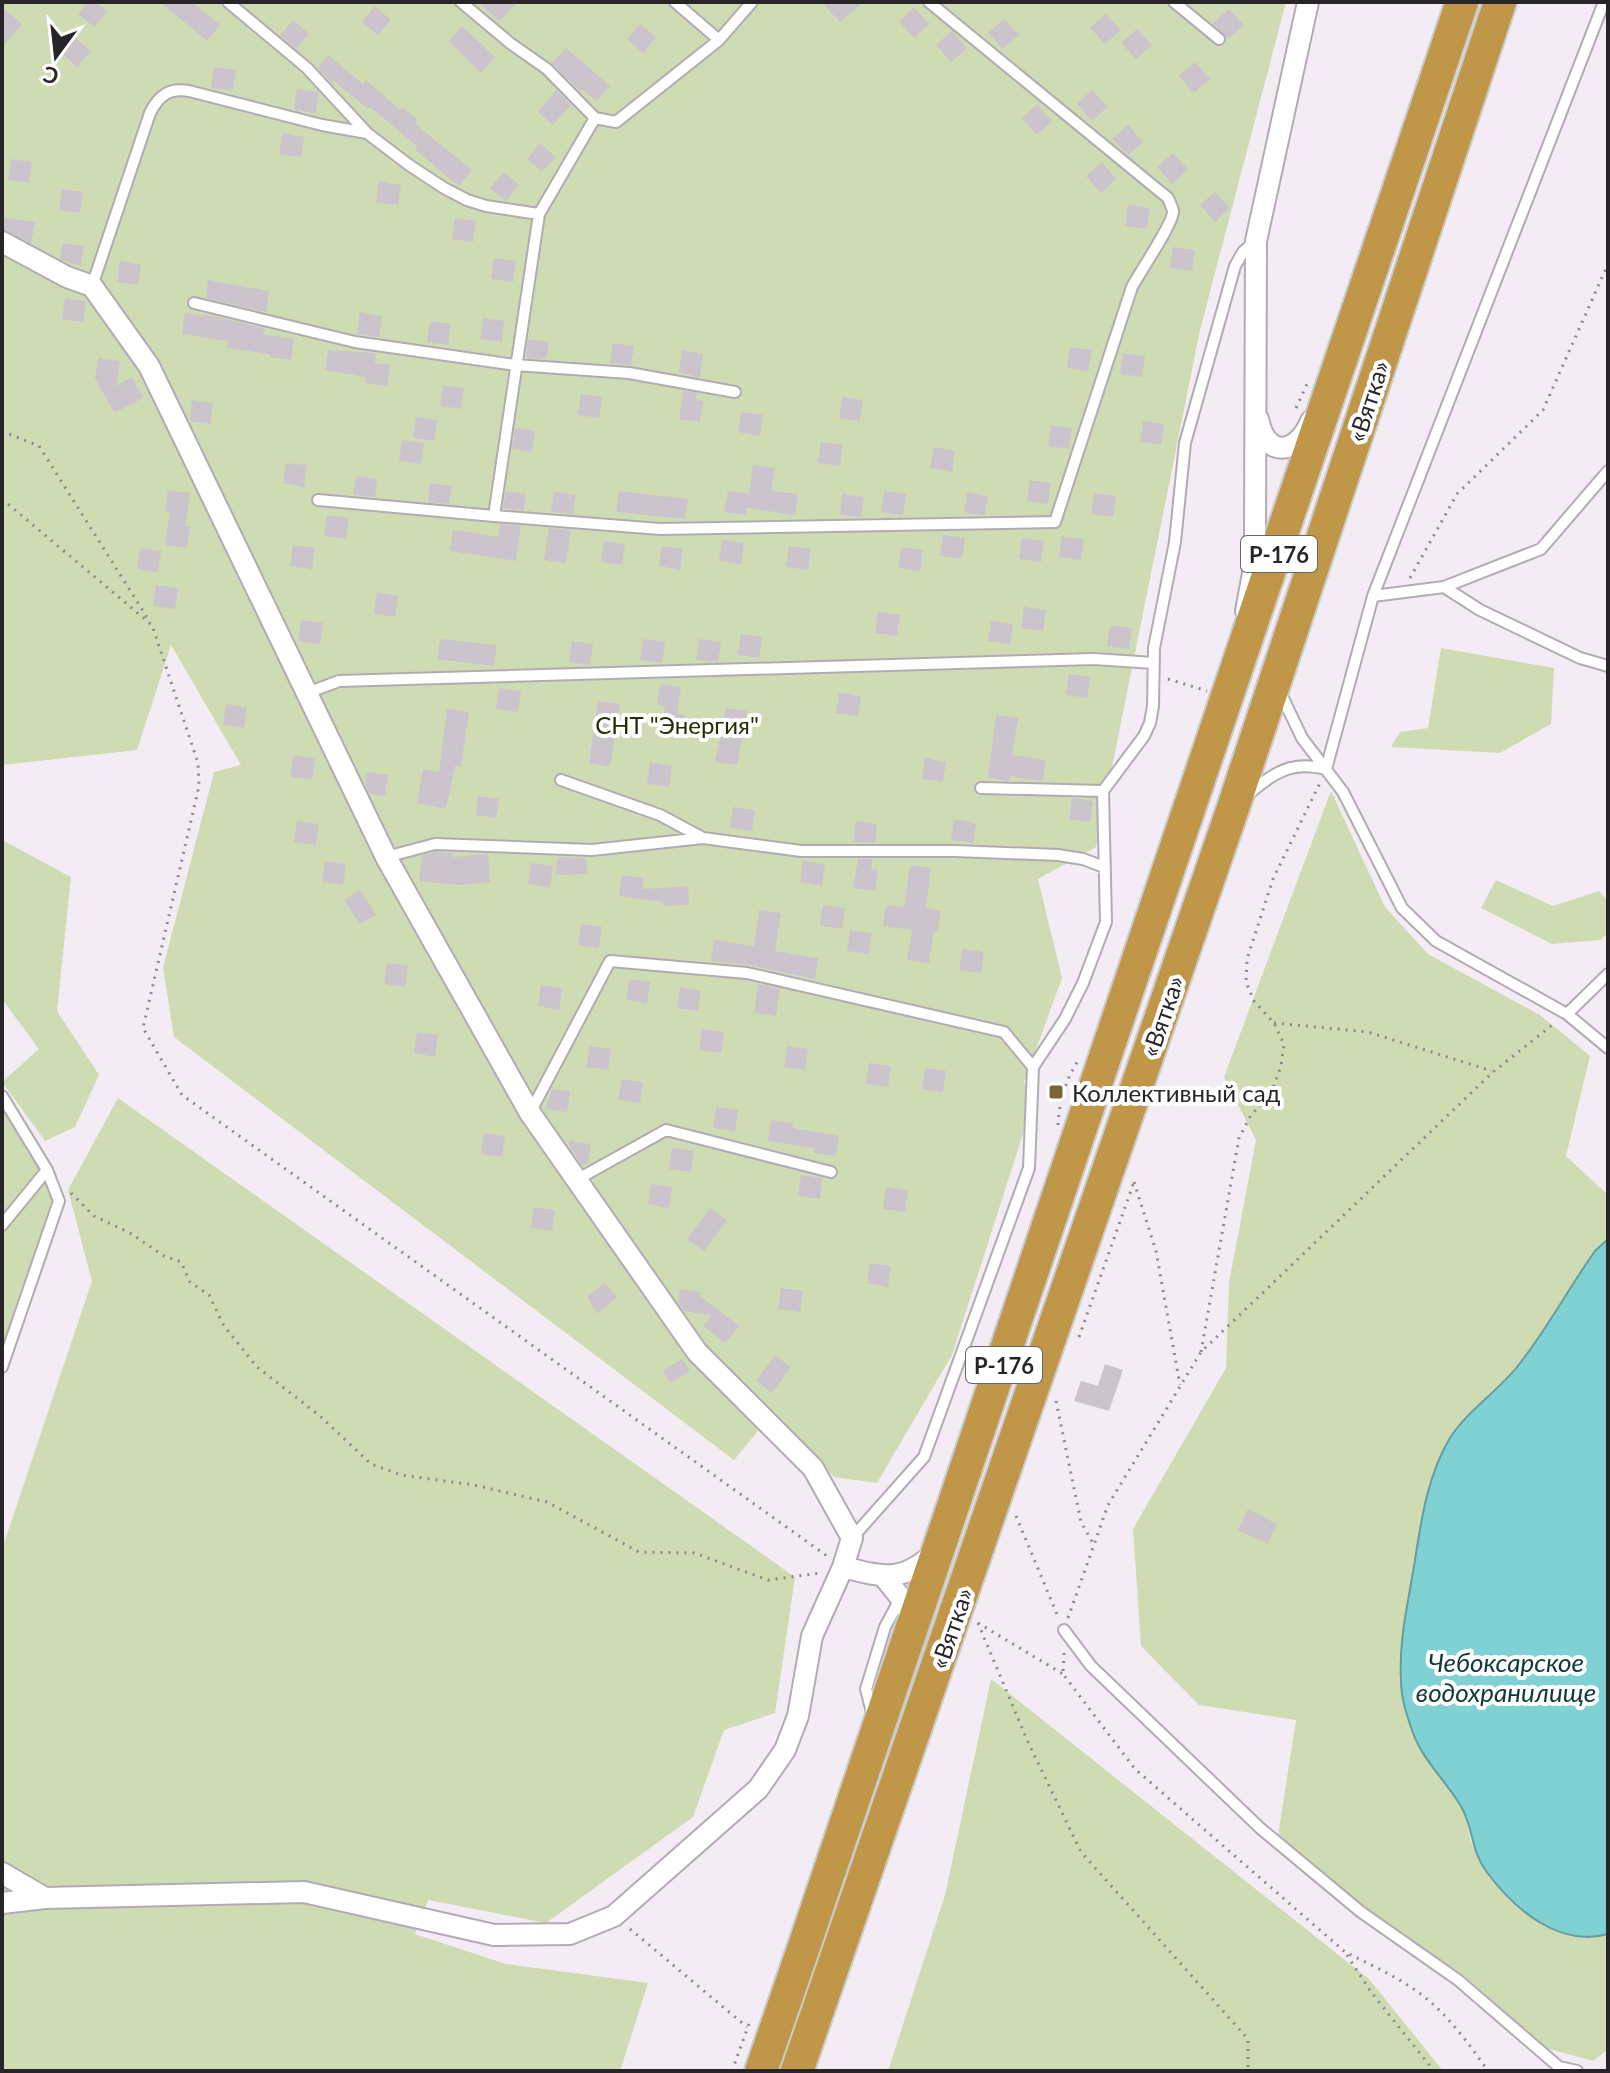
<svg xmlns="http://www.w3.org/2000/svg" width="1610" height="2073" font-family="Lato,sans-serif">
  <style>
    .green { fill: #cfdcb3 }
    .water { fill: #7fd1d3; stroke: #659da0; stroke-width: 2 }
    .building { fill: #cbc4cd }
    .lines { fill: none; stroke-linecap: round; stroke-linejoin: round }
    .service-casing { stroke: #b2abb3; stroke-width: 14 }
    .minor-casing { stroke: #b2abb3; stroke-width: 24 }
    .trunk-casing { stroke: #cbcbcb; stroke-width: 36 }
    .path { stroke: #8d888e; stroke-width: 3; stroke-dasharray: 2 6; stroke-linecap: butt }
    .service { stroke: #fff; stroke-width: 10 }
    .minor { stroke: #fff; stroke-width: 20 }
    .trunk { stroke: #c09748; stroke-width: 32 }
    .poi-dot { fill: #7a6635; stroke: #fff; stroke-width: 3 }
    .labels { text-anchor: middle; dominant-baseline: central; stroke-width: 8; stroke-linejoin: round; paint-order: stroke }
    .shield { fill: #fff; stroke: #686668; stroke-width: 2 }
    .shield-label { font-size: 22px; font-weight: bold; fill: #282528 }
    .street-label { font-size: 24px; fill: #282528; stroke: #fff }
    .park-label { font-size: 24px; fill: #242e02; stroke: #fff }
    .poi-label { font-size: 24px; fill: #282528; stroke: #fff; text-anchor: start }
    .water-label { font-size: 26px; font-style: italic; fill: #10393a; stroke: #fff }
  </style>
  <rect width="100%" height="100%" fill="#f3ecf5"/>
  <!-- green -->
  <path class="green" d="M2 2H1286L1200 330 1096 847 1038 879 1062 978 1024 1082 1031 1109 952 1355 877 1483 834 1477 773 1413 734 1460 174 1037 163 968 214 772 241 765 171 645 137 750 2 765Z
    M1441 648 1554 668 1551 724 1500 753 1391 747 1400 732 1428 728Z
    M1331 791 1385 907 1428 954 1540 1015 1590 1056 1566 1156 1608 1195V1239L1517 1368 1492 1395 1430 1487 1419 1532 1412 1576 1440 1776 1464 1813 1472 1844 1599 1936 1608 1934V2049L1593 2061 1546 2048 1462 1974 1364 1908 1278 1836 1296 1720 1199 1705 1141 1646 1133 1529 1226 1368 1229 1283 1256 1140 1224 1077Z
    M2 840 71 877 57 1011 99 1075 75 1127 45 1141 2 1082 39 1049 2 999Z
    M1496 880 1553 906 1599 891 1608 901V933L1600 940 1552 944 1481 908Z
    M2 1096 59 1201 2 1367Z
    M118 1098 795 1577 775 1713 724 1730 693 1817 546 1923 428 1900 415 1934 506 1964 648 1983 620 2071H2V1549L92 1281 68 1190Z
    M991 1679 1369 1979 1443 2071H888L945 1895Z"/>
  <!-- water -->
  <path class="water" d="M1608 1239V1934C1559 1948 1514 1909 1486 1871 1472 1852 1473 1830 1463 1810 1448 1782 1424 1763 1413 1733 1407 1716 1401 1699 1401 1680 1399 1645 1406 1612 1412 1578 1420 1531 1425 1479 1450 1438 1467 1411 1497 1392 1517 1367 1546 1331 1568 1289 1595 1251Z"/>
  <!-- building -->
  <path class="building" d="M88 2H96L107 12 94 27 78 14Z
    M160 2H192L220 25 207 41Z
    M478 2H517L500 21Z
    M821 2H863L840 22Z
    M375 6 391 20 378 35 362 22Z
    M2 7 22 24 2 47Z
    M914 7 929 24 914 38 899 21Z
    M1229 9 1244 25 1228 39 1213 23Z
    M1106 14 1121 30 1105 44 1090 28Z
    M1004 19 1019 35 1003 49 988 33Z
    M293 20 309 34 296 49 280 35Z
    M640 24 656 37 643 53 627 39Z
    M462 26 495 57 481 73 449 41Z
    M1137 29 1152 45 1136 59 1121 43Z
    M952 31 967 48 951 62 936 45Z
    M75 38 91 51 77 67 61 53Z
    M566 48 610 86 596 101 583 90 581 92 552 63Z
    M328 55 363 84 366 80 400 110 402 107 418 120 415 124 472 170 459 186 415 150 418 147 370 107 368 109 334 81 332 83 318 68Z
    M1195 62 1210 79 1194 93 1179 76Z
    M214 67 236 70 233 91 211 88Z
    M297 89 319 92 316 113 294 110Z
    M556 90 571 105 553 125 538 112Z
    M1092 90 1107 107 1092 121 1077 104Z
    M1037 104 1052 121 1037 135 1022 118Z
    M1128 125 1143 142 1128 155 1112 139Z
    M282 133 304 137 301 157 279 154Z
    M540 143 556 157 542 172 527 159Z
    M1173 153 1188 170 1172 184 1157 167Z
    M11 159 32 162 29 183 8 180Z
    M1102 162 1116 179 1101 193 1086 176Z
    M504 172 519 185 506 201 490 188Z
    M379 181 401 185 398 205 376 202Z
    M62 189 83 192 80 213 59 210Z
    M1215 192 1230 208 1215 222 1200 205Z
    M1128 205 1150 208 1147 229 1125 226Z
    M2 217 35 222 31 243 2 229Z
    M455 218 476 221 473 242 452 239Z
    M63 243 84 246 81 266 60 259Z
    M1173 247 1195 250 1192 271 1170 268Z
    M494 258 516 261 513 282 491 279Z
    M120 261 141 265 138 285 117 282Z
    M208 280 269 291 266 312 206 298Z
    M65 298 86 301 83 322 62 319Z
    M360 312 382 316 379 337 357 334Z
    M185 313 203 316 204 314 264 328 263 334 294 339 291 360 270 357V354L227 348 228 341 182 334Z
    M483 318 504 321 502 342 480 339Z
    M430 321 451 324 448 345 427 342Z
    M528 339 549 342 546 359 526 358Z
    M613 343 634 346 631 365 610 363Z
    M1070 347 1092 350 1088 371 1067 368Z
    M328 350 376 353 375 363 390 365 387 386 365 383 366 377 325 370Z
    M682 350 703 354 700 378 679 372Z
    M1123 353 1145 356 1142 377 1120 374Z
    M98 358 120 361 116 386 132 377 143 398 114 413 95 378Z
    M443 385 464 388 461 409 440 406Z
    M683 391 697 393 696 400 704 401 700 422 679 419Z
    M581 394 602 397 599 418 578 415Z
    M842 397 863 400 860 421 839 418Z
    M192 400 213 403 210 424 190 421Z
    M741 412 763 415 760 436 738 432Z
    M416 417 437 420 434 441 413 438Z
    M1143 421 1164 424 1161 445 1140 442Z
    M1051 425 1072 428 1069 449 1048 446Z
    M515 428 535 431 532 452 512 449Z
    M402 440 424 443 421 464 399 461Z
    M821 442 843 445 840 466 818 463Z
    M934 447 955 451 952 472 930 468Z
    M286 463 307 465 304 487 283 483Z
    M753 465 775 468 771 491 798 494 795 515 747 508 746 515 724 512 728 491 749 494Z
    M356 476 377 479 375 497 353 495Z
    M1030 480 1051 483 1048 504 1027 501Z
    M430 483 452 486 449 504 428 502Z
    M168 490 190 493 185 526 190 527 187 548 165 545 170 512 165 511Z
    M506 491 526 494 524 510 503 509Z
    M619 491 688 499 685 519 616 512Z
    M884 491 906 494 903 515 881 512Z
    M554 492 576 495 573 514 551 512Z
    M967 492 988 496 985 515 964 513Z
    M1094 493 1116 496 1113 517 1091 514Z
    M842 494 864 497 861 517 840 515Z
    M327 515 349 518 346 539 324 536Z
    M500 524 521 526 516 561 450 551 453 530 498 537Z
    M549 528 571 530 566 563 544 560Z
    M943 535 965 538 962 559 940 556Z
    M1062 536 1084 539 1081 560 1059 557Z
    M1022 538 1044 541 1041 562 1019 559Z
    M722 540 744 543 741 564 719 561Z
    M604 541 625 544 622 565 601 562Z
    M293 545 315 548 312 569 290 566Z
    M662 546 683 549 680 570 659 566Z
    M789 546 811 549 808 570 786 567Z
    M901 547 923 550 920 571 898 568Z
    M140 548 161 551 158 572 137 569Z
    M156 585 178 588 175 609 153 606Z
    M377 592 398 596 395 617 374 614Z
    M1024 607 1046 610 1043 631 1021 628Z
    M878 612 900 615 897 636 875 633Z
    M301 620 323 623 320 644 298 641Z
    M991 621 1013 624 1010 644 988 641Z
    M1110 625 1132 628 1129 649 1107 646Z
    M741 634 762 637 759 658 738 655Z
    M440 639 497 645 494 666 437 659Z
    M643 639 665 642 662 663 640 660Z
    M699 639 721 642 718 662 696 660Z
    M572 641 593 644 590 665 569 662Z
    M1069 674 1090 677 1087 698 1066 695Z
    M660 684 681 687 677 714 685 715 682 736 661 733 665 706 657 705Z
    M499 688 521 691 518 712 496 709Z
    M839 692 861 696 858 716 836 713Z
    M598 701 620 704 610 767 589 763Z
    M226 704 247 707 244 728 223 725Z
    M726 708 747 711 737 765 715 762Z
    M447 709 469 712 461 767 455 766 446 809 417 803 423 769 439 772Z
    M996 715 1018 718 1012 755 1046 760 1043 781 1010 776V781L988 778Z
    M293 755 315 759 312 779 290 777Z
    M925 758 946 762 943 782 922 779Z
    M650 762 672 766 669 787 647 784Z
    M367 772 388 775 385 796 370 794 365 783Z
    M478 796 499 799 496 818 476 815Z
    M1072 798 1093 801 1090 822 1069 819Z
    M733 807 755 810 752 831 730 828Z
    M954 819 976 823 973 843 951 840Z
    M297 821 319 824 316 845 294 842Z
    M856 821 877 824 875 843 853 842Z
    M435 852 453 854V857L488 854 490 882 458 885 419 881 422 856Z
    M558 857 586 858 587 874 555 875Z
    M858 859H872L871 869 878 870 875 891 853 888Z
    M325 861 346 864 343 885 322 882Z
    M803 861 825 864 822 886 800 882Z
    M531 863 553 866 550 888 528 884Z
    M910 865 931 868 926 908 941 911 938 931H934L929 963 907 960 912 930 883 926 886 905 904 907Z
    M622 875 643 878 642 889 688 886 689 905 663 906V902L619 896Z
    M360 890 376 915 360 924 344 900Z
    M823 905 845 908 842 929 820 926Z
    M759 910 781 913 775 951 818 958 815 979 749 965 711 961 714 940 754 946Z
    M581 924 602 927 599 948 578 945Z
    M850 930 872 933 869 954 847 951Z
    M962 949 984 952 981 973 959 970Z
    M387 963 408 966 405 987 384 984Z
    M629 979 650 982 647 1003 626 1000Z
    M758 984 780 989 776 1016 754 1013Z
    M541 985 562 988 559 1010 538 1006Z
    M680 987 701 991 698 1011 677 1008Z
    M702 1029 724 1032 721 1053 699 1050Z
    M417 1032 438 1035 435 1057 414 1053Z
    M590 1046 611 1049 608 1070 586 1067Z
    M787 1046 808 1049 805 1070 784 1067Z
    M869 1063 891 1066 888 1087 866 1084Z
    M925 1068 946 1071 943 1092 922 1089Z
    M622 1079 643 1082 640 1103 618 1100Z
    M552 1089 570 1091 567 1112 545 1109Z
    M716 1107 738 1110 735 1131 713 1128Z
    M771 1120 793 1123 792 1128 839 1136 836 1156 814 1153 815 1148 768 1141Z
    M484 1133 505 1136 502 1157 481 1154Z
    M569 1141 591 1144 588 1164 582 1165 569 1146Z
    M672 1148 694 1151 691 1172 669 1169Z
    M801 1175 822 1178 820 1199 798 1196Z
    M651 1184 672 1187 669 1208 648 1204Z
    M886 1187 908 1191 905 1212 883 1209Z
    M534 1207 555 1210 552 1231 531 1228Z
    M710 1208 727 1220 704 1251 687 1239Z
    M870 1263 891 1266 888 1287 867 1283Z
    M605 1283 617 1297 597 1314 587 1297Z
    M781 1288 803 1291 800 1312 778 1309Z
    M680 1289 701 1292 700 1296 739 1326 725 1343 703 1326 712 1315 684 1311 678 1302Z
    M775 1355 791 1367 772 1393 756 1381Z
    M682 1359 690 1371 670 1383 663 1371Z
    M1105 1364 1123 1370 1109 1411 1074 1401 1081 1381 1098 1386Z
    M1248 1509 1277 1524 1268 1544 1238 1530Z"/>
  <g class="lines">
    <defs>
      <path id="service" d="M228 2 307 68 367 133 409 165 444 188 467 200 486 206 539 214
        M461 2 510 43 547 69 595 118
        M675 2 719 40
        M1174 2 1219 39
        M92 286 150 113C159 95 169 88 189 91L322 125 367 133
        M194 303 355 342 515 365 629 373 735 392
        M318 500 494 516 539 214 595 118 616 122 719 40 752 2
        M494 516 660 529 1055 522 1132 287C1140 272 1174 222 1173 211 1172 207 1170 203 1168 198L929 2
        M1444 587 1541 549 1608 471
        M1373 596 1444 587 1480 610 1580 658 1608 666
        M307 693 339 681 1094 659 1154 663
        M1281 694 1302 738 1343 792 1402 908 1436 941 1567 1014 1608 1048
        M1326 769 1373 596 1604 2
        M561 780 660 815 701 837
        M981 788 1103 791
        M1246 796C1273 774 1289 760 1326 769
        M386 857 435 844 592 850 703 838 801 851H955L1058 855 1083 859 1104 867
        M1567 1014 1608 974
        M2 1096 47 1170 59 1201 2 1367
        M530 1113 610 961 747 973 1004 1032 1033 1067
        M578 1179 666 1130 831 1172
        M2 1225 47 1170
        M852 1538 924 1457 1029 1168 1033 1067 1065 1019 1083 983 1106 922 1103 791 1144 736 1150 723 1153 706 1154 648 1175 542 1185 443 1235 266 1243 252 1254 242
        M1064 1630 1091 1666 1260 1828 1361 1912 1458 1980 1559 2067 1577 2071
        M873 1716 866 1689 885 1627 900 1599"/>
      <path id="minor" d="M2 242 67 277 92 286 149 366 386 857 530 1113 697 1352 813 1468 852 1538 843 1567
        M1258 419C1266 459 1297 455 1311 421
        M1246 611 1254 568 1255 535 1256 241 1308 2
        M884 1577 901 1598 916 1626
        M2 1873 45 1898 304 1892 494 1935 570 1934 614 1916 758 1789 785 1750 798 1716 812 1636 843 1567C885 1578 905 1583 938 1549
        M2 1903 45 1898"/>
      <path id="trunk" d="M761 2071C999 1383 1234 694 1462 2
        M797 2071 1233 808 1500 2"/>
    </defs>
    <!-- service casing -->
    <use href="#service" class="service-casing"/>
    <!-- minor casing -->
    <use href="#minor" class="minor-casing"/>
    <!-- trunk casing -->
    <use href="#trunk" class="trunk-casing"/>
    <!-- path -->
    <path class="path" d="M1296 408 1308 382
      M2 431 39 446 150 622
      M2 499 152 625 198 763 199 786 143 1028 182 1095 827 1556
      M1410 578 1457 494 1543 410 1608 264
      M1168 679 1207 691
      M1274 1023 1368 1032 1492 1071
      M1058 1125C1059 1101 1066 1078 1080 1058
      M1134 1182 1156 1251 1180 1385
      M71 1193 94 1216 130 1233 164 1256 181 1262 190 1282 209 1295 224 1326 257 1367 320 1416 371 1464 401 1475 474 1485 547 1502 639 1552 694 1553 768 1580 820 1573
      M1079 1337 1134 1182
      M1201 1352 1239 1138 1251 1115 1271 1094 1281 1066 1284 1044 1274 1023 1254 1001 1246 982 1247 959 1273 879 1320 783
      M1056 1401 1081 1522 1094 1545
      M1016 1516 1059 1619
      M1068 1618 1108 1505 1201 1352 1493 1072 1556 1022
      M978 1623 1027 1740 1081 1852 1248 2039V2071
      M978 1623 1063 1674
      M1064 1653 1063 1674 1135 1769 1345 1952C1371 1965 1398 1977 1422 1995 1448 2015 1470 2045 1488 2071
      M630 1929 747 2027
      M1347 1955 1371 1992 1434 2071
      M732 2071 749 2024"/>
    <!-- service -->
    <use href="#service" class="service"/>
    <!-- minor -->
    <use href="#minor" class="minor"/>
    <!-- trunk -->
    <use href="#trunk" class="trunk"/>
  </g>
  <!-- markers -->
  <rect class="poi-dot" x="1048" y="1084" width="16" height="16" rx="4"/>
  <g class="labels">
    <!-- shield labels -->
    <g class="shield">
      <rect x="1241" y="536" width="76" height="36" rx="6"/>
      <rect x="966" y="1347" width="76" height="36" rx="6"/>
    </g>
    <g class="shield-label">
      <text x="1279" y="554">Р-176</text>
      <text x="1004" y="1365">Р-176</text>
    </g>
    <!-- street labels -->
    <g class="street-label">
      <text transform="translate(1368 401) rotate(-72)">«Вятка»</text>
      <text transform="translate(1162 1016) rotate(-71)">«Вятка»</text>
      <text transform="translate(951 1628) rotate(-71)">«Вятка»</text>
    </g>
    <!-- park labels -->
    <g class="park-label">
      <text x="677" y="724">СНТ "Энергия"</text>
    </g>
    <!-- poi labels -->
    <g class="poi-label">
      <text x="1072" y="1092">Коллективный сад</text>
    </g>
    <!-- water labels -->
    <g class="water-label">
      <text x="1506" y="1662">Чебоксарское<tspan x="1506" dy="30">водохранилище</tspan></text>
    </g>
  </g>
  <!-- border -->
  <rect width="1610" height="2073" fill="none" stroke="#282528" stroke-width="8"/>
  <!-- north arrow -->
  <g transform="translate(56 56) rotate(195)" stroke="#ffffff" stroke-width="6" paint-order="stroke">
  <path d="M0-6L14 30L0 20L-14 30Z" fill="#282528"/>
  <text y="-12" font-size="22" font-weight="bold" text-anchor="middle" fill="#282528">С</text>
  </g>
</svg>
